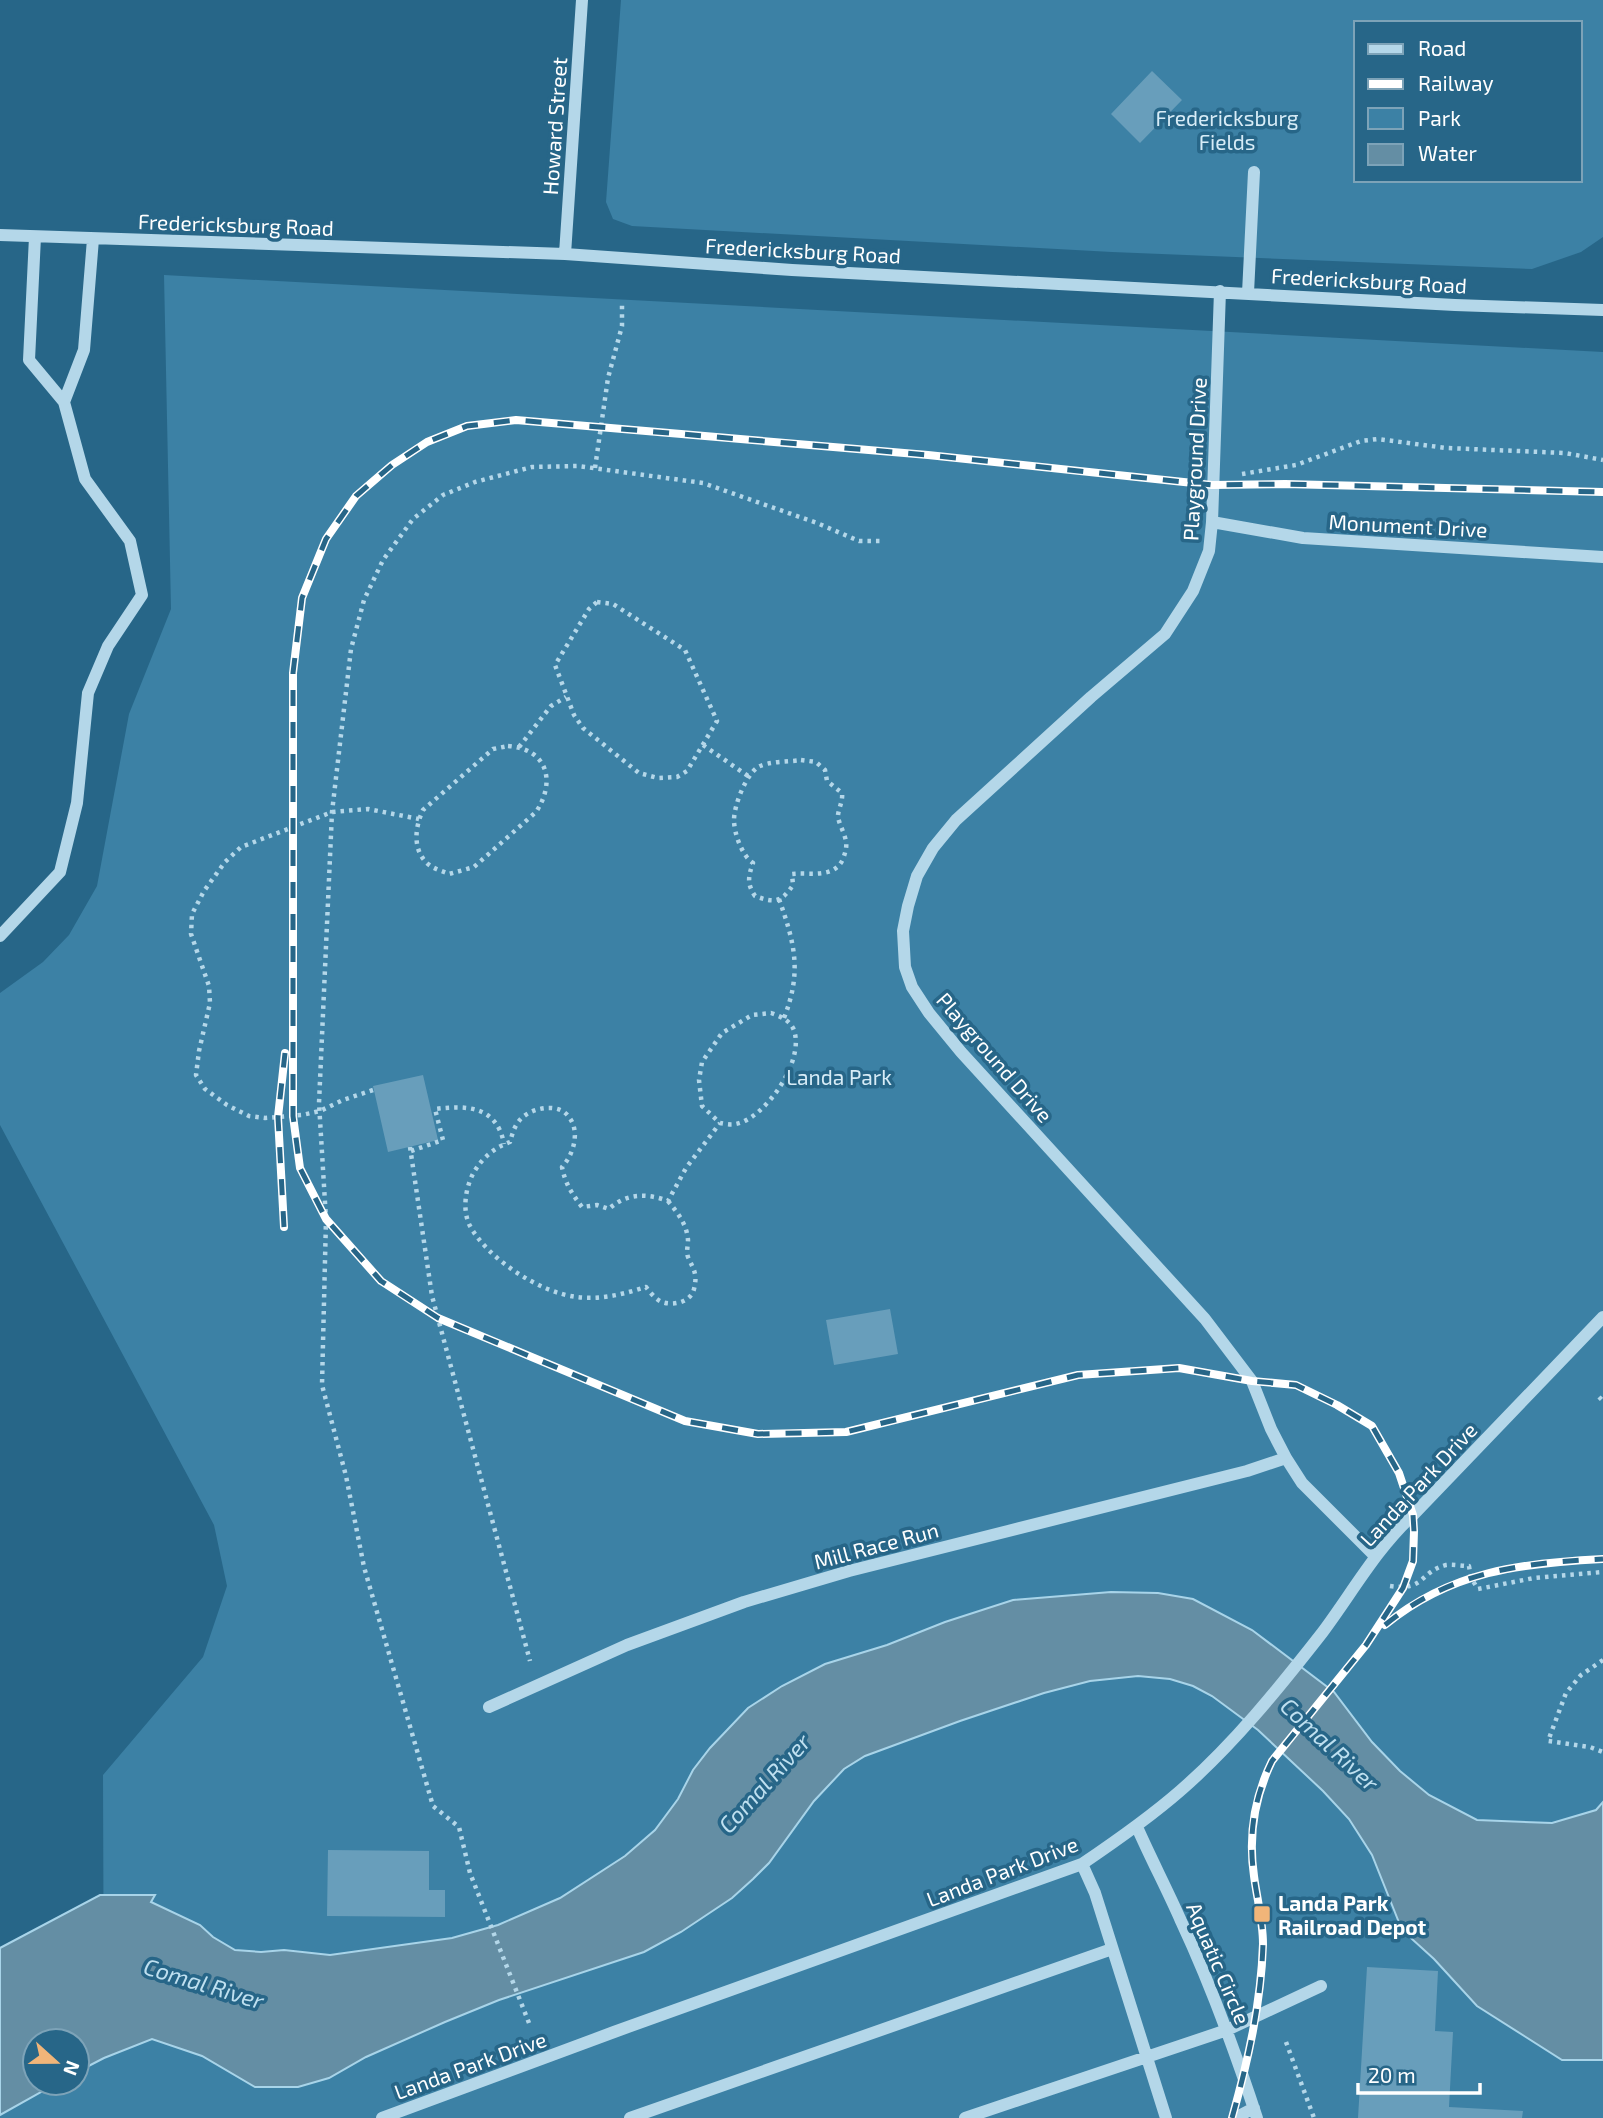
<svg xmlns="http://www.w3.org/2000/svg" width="1603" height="2118" font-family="'Exo 2',sans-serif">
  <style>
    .green { fill: #3c81a5; fill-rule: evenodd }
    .water { fill: #648ea4; stroke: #a8d4e9; stroke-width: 2 }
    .building { fill: #689ebb }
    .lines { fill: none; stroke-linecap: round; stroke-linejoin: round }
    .path { stroke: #b4d7e9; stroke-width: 4.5; stroke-dasharray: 3.5 5; stroke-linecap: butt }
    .minor { stroke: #b4d7e9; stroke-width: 12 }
    .rail-casing { stroke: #fff; stroke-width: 8 }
    .rail { stroke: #276688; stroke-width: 5; stroke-dasharray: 16; stroke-linecap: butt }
    .poi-dot { fill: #f1b579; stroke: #276688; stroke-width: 2.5 }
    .labels { text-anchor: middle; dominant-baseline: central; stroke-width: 7; stroke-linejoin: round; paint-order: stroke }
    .park-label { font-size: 21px; fill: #d7ecf7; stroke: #276688 }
    .street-label { font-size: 21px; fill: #fff; stroke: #276688 }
    .poi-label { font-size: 21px; font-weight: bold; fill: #fff; stroke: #276688; text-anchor: start }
    .water-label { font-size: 23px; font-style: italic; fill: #bfe0f0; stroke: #276688 }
  </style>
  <rect width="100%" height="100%" fill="#276688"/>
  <!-- green -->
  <path class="green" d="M621 0H1603V237L1581 252 1532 269 1112 252 632 226 613 219 606 202ZM1356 23H1580V180H1356Z
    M164 275 1603 352V2118H0V2115L57 2083H77V2072L104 2057 103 1775 203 1657 227 1586 214 1525 0 1125V993L43 962 69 935 97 886 129 714 171 609Z"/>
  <!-- water -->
  <path class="water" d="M1111 1592 1158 1593 1193 1599 1252 1630 1334 1692 1372 1742 1400 1771 1429 1795 1477 1820 1552 1823 1596 1810 1603 1802V2060H1562L1477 2006 1434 1959 1402 1930 1372 1855 1349 1819 1323 1791 1258 1730 1212 1696 1193 1686 1170 1679 1138 1676 1090 1681 1044 1693 960 1721 865 1756 844 1769 814 1801 769 1863 753 1879 732 1898 681 1932 644 1952 499 2000 445 2022 366 2057 329 2078 298 2087H255L202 2056 152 2039 104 2058 77 2072V2041H35V2083H57L0 2115V1948L100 1895H155L151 1902 200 1925 213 1937 235 1950 261 1952 284 1950 330 1955 452 1938 498 1925 560 1898 625 1856 655 1830 678 1799 693 1770 710 1748 748 1708 782 1686 825 1664 887 1645 945 1622 1013 1600Z"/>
  <!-- building -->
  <path class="building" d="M1152 71 1182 100 1140 143 1111 114Z
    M423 1075 438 1140 388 1152 373 1086Z
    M890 1309 898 1354 834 1365 826 1320Z
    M328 1850 429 1851V1890H445V1917L327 1916Z
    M1367 1967 1438 1971 1435 2031 1453 2032 1449 2107 1523 2111 1522 2118H1358Z"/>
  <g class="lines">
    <!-- path -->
    <path class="path" d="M595 468 608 378 622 326V305
      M1242 474 1296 465 1361 441 1378 439 1446 448 1565 453 1603 460
      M597 602 613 604 685 650 717 721 687 771 677 777 658 778 639 773 583 728 574 715 555 665 589 609Z
      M703 745 748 776
      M508 746C548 749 556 782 536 812L474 867 449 874C442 871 434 869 428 864 412 850 415 827 423 810L493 749Z
      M519 747 551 706 566 697
      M801 760 816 762 825 770 827 781 842 793C843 801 839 807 838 815 838 823 845 833 846 842 847 848 845 853 843 859 834 879 810 872 792 874L793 885C781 903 774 903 755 896 747 884 748 877 753 863 742 856 734 833 734 820 734 805 746 775 758 767 769 761 789 762 801 760Z
      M779 899C795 944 802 972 784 1018
      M771 1013C779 1016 788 1019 793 1028 807 1058 766 1118 736 1124 731 1125 725 1124 720 1123L702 1106 699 1080 702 1062 722 1033 752 1015Z
      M373 1090 343 1100 320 1111 302 1115 265 1118 249 1116 227 1105 205 1089 196 1075 199 1051 210 1003 209 986 191 934 192 914 204 891 225 862 241 847 332 812 368 809 419 819
      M410 1147 432 1296 530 1661
      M411 1151 443 1140 435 1109C467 1105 497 1106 504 1144
      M668 1201C678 1213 687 1225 688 1240 688 1246 686 1252 688 1257 693 1269 698 1273 694 1289 691 1302 673 1306 662 1302 655 1299 650 1292 646 1287 624 1294 601 1300 577 1297 540 1293 486 1258 469 1224 462 1208 466 1186 474 1172 483 1157 494 1148 510 1142 512 1135 514 1127 519 1121 527 1110 551 1103 564 1112 582 1126 575 1153 562 1167 565 1183 572 1194 582 1207L597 1205 609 1209C626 1193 647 1193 668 1201L686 1168 720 1123
      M1599 1397 1603 1401
      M1390 1586C1426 1591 1419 1572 1446 1565 1453 1564 1462 1566 1469 1566L1471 1578 1478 1589 1534 1578 1603 1572
      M1603 1660 1581 1675 1566 1693 1548 1741 1590 1747 1603 1752
      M529 2023 470 1873 459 1827 433 1806 364 1567 346 1476 322 1385 326 1219 319 1103 332 812 351 649 364 600 383 560 413 519 443 495 475 482 532 467 578 466 703 483 817 523 859 541H882
      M1286 2042 1314 2118"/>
    <!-- minor -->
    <path class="minor" d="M0 235 565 254 792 270 1455 305 1603 310
      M565 254 582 0
      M1220 291 1212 522 1209 551 1193 591 1165 634 1091 697 956 820 933 848 917 876 908 906 903 931 905 967 912 987 929 1013 961 1052 1205 1319 1252 1381 1271 1429 1286 1458 1302 1483 1375 1556
      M1248 293 1254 172
      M64 402 84 350 93 239
      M1212 522 1303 538 1603 557
      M0 936 60 872 77 803 88 693 108 646 142 595 130 541 85 479 64 402 29 360 35 237
      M489 1707 627 1645 744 1602 849 1571 1247 1471 1286 1458
      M1137 1827C1151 1859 1167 1889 1181 1921 1211 1985 1235 2051 1257 2118
      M1082 1864 1095 1893 1166 2118
      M382 2118 614 2032 1082 1864C1116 1841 1149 1818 1180 1791 1233 1745 1279 1688 1322 1633 1352 1593 1376 1549 1413 1515L1603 1317
      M630 2118 1112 1949
      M965 2118 1227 2030 1321 1986
      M1235 2118 1254 2108"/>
    <defs>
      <path id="rail" d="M284 1227 278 1117 285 1053
        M1385 1625C1451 1571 1521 1563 1603 1559
        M1232 2118C1248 2061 1261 2004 1263 1944 1263 1921 1257 1899 1254 1876 1248 1835 1254 1798 1272 1761L1366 1645 1403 1588 1413 1561 1414 1531 1413 1515 1399 1473 1372 1426 1337 1405 1296 1385 1252 1381 1179 1368 1078 1375 846 1432 758 1434 685 1421 438 1318 381 1281 326 1219 300 1168 293 1116V673L302 598 326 539 356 496 392 465 427 442 467 426 516 420 928 455 1212 485 1285 484 1603 492"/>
    </defs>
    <!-- rail casing -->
    <use href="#rail" class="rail-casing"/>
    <!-- rail -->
    <use href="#rail" class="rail"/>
  </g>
  <!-- markers -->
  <rect class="poi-dot" x="1253" y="1905" width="18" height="18" rx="3.5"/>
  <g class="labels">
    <!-- park labels -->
    <g class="park-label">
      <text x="1227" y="117">Fredericksburg<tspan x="1227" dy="24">Fields</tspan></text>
      <text x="839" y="1076">Landa Park</text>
    </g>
    <!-- street labels -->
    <g class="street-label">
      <text transform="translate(554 126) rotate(-86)">Howard Street</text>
      <text transform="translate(236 224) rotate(2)">Fredericksburg Road</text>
      <text transform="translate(803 250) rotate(3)">Fredericksburg Road</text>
      <text transform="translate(1369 280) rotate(3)">Fredericksburg Road</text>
      <text transform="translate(1194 459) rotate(-87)">Playground Drive</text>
      <text transform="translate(1408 525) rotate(3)">Monument Drive</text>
      <text transform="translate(995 1057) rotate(49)">Playground Drive</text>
      <text transform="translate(1418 1484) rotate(-47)">Landa Park Drive</text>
      <text transform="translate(876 1545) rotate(-15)">Mill Race Run</text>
      <text transform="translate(1002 1871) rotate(-21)">Landa Park Drive</text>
      <text transform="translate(1219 1963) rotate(67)">Aquatic Circle</text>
      <text transform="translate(470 2065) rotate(-20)">Landa Park Drive</text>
    </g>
    <!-- poi labels -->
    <g class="poi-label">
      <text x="1278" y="1902">Landa Park<tspan x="1278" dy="24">Railroad Depot</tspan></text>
    </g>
    <!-- water labels -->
    <g class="water-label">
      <text transform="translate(1330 1744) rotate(43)">Comal River</text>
      <text transform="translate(764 1783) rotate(-48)">Comal River</text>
      <text transform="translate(204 1983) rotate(17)">Comal River</text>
    </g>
  </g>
  <!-- legend -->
  <rect x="1354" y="21" width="228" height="161" fill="#276688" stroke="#7da3b8" stroke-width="2"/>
  <rect x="1368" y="44" width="35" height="10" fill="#b4d7e9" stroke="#7da3b8" stroke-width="2"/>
  <text x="1418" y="56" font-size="21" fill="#ffffff">Road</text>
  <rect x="1368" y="79" width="35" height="10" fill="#ffffff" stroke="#7da3b8" stroke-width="2"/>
  <text x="1418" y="91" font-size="21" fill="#ffffff">Railway</text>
  <rect x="1368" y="108" width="35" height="21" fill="#3c81a5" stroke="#7da3b8" stroke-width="2"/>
  <text x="1418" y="126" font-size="21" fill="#ffffff">Park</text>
  <rect x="1368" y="144" width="35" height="21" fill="#648ea4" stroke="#7da3b8" stroke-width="2"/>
  <text x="1418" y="161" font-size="21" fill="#ffffff">Water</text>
  <!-- north arrow -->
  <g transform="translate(56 2062) rotate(111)"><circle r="33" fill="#276688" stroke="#7da3b8" stroke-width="2"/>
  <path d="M0-5L12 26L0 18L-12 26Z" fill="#f1b579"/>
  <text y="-10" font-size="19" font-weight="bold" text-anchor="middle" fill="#ffffff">N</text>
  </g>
  <!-- scale -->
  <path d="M1358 2083v10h122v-10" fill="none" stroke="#ffffff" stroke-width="3.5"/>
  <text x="1368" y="2083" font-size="21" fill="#ffffff" stroke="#276688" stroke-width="5" paint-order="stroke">20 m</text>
</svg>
